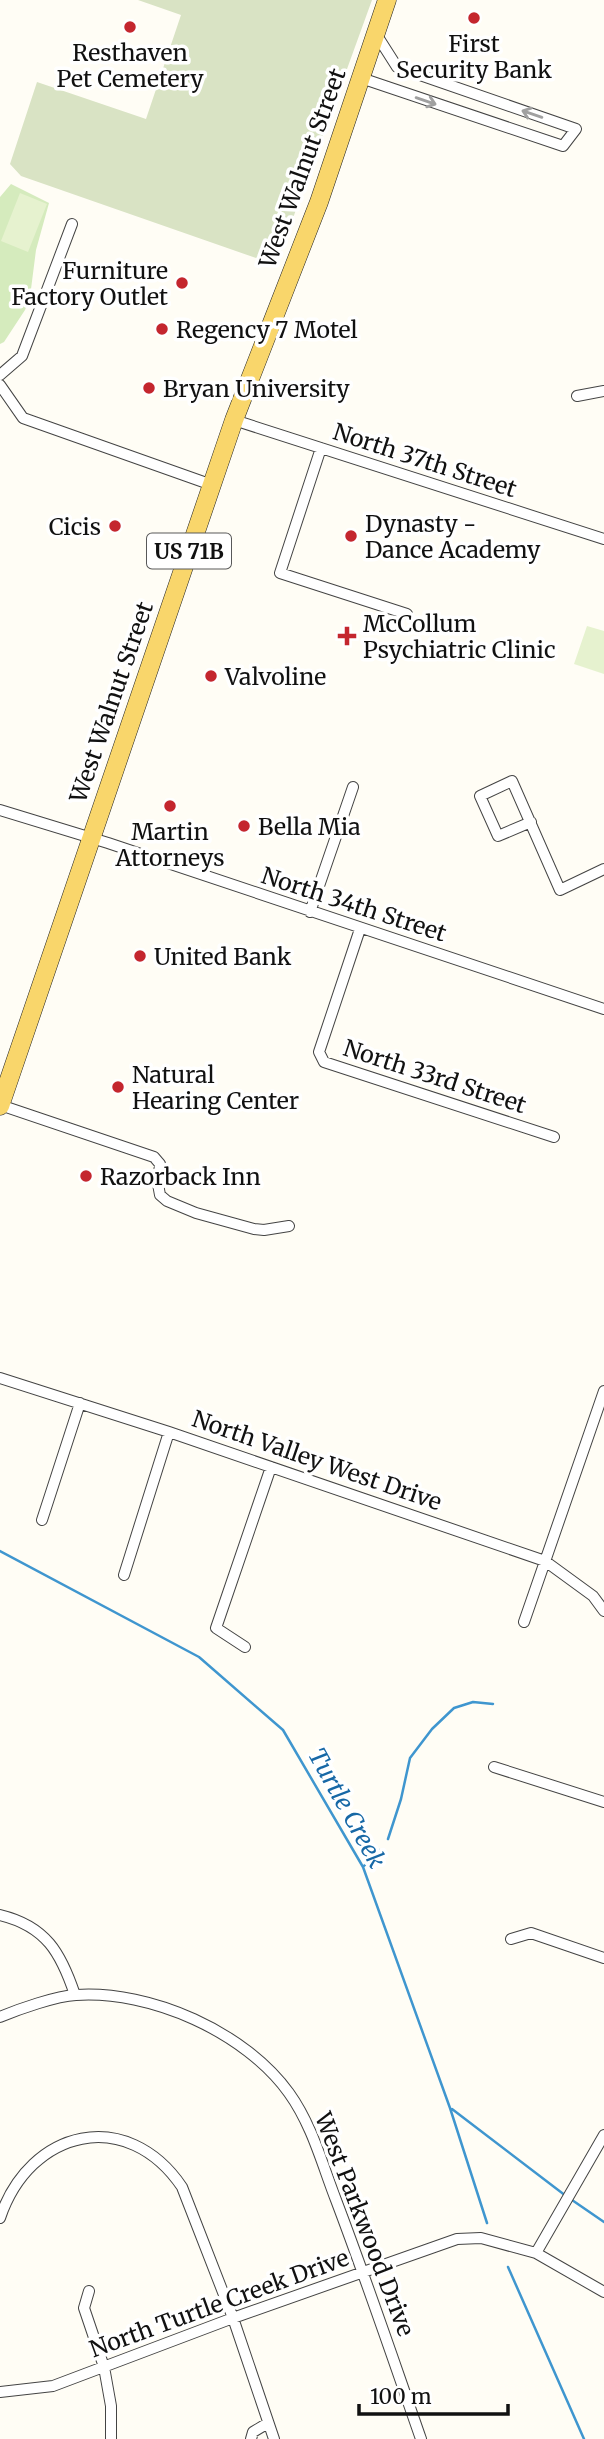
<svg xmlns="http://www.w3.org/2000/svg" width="604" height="2439" font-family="Merriweather,serif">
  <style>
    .green { fill: #d5ebbd }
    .cemetery { fill: #d9e3c4 }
    .pitch { fill: #e6f2cf }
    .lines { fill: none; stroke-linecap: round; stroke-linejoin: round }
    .stream { stroke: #3f96cf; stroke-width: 2.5 }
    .minor-casing { stroke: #444; stroke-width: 12 }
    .primary-casing { stroke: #222; stroke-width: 19 }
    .minor { stroke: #fff; stroke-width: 10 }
    .primary { stroke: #f9d66b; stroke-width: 18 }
    .oneway { stroke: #a0a0a0 }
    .poi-dot { fill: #c4262e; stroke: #fff; stroke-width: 2.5 }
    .labels { text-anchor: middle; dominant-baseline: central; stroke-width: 7; stroke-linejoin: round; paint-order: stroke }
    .shield { fill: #fff; stroke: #585858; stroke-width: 2 }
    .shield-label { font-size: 21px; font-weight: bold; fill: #111 }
    .poi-label { font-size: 23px; fill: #111; stroke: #fff; text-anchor: start }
    .street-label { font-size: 23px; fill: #111; stroke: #fff }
    .water-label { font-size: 24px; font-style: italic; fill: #1768a6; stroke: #fff }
  </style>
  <rect width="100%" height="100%" fill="#fffdf5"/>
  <!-- green -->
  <path class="green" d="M11 184 49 203 36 250 30 297 25 310 4 342 0 344V197Z"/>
  <!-- cemetery -->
  <path class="cemetery" d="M138 0H372L276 265 21 176 10 164 37 82 146 119 181 15Z"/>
  <!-- pitch -->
  <path class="pitch" d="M20 193 47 204 28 252 1 241Z
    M587 626 604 631V674L574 664Z"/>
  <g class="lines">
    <!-- stream -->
    <path class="stream" d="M0 1551 199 1657 283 1730 363 1867 450 2108 487 2223
      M388 1839 401 1799 410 1758 432 1729 454 1708 473 1702 493 1704
      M363 1867 379 1850
      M452 2109 566 2196
      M572 2200 604 2222
      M508 2267 584 2439"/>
    <defs>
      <path id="minor" d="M361 78 563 146 576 129 397 67 376 34
        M0 375 22 356 72 224
        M0 385 23 418 212 485
        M577 396 604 391
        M234 420 604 539
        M321 448 280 573 407 614
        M0 810 108 843 604 1009
        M531 822 498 836 480 796 512 781 560 890 604 869
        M310 912 353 787
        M360 929 319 1052 324 1062 554 1137
        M0 1105 154 1157 160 1164 158 1184 160 1195 167 1201 196 1213 254 1229 264 1230 289 1226
        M0 1378 169 1432 545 1561 593 1596 604 1611
        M42 1520 80 1403
        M124 1575 169 1432
        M524 1622 604 1391
        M245 1647 216 1628 271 1467
        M494 1767 604 1802
        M0 1915C46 1926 61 1953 75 1995
        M511 1939 531 1933 604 1958
        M0 2017C19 2009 56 1996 76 1995 151 1990 245 2032 289 2093 312 2125 322 2164 336 2200 366 2279 393 2359 421 2439
        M0 2218C30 2129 127 2106 182 2187L233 2318 274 2439
        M536 2253 604 2135
        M89 2291 84 2308 104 2367 111 2406V2439
        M0 2392 53 2386 233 2318 457 2239 481 2238 536 2253 604 2292
        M251 2439 253 2432 268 2423"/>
      <path id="primary" d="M0 1106 234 420 319 202 387 0"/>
    </defs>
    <!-- minor casing -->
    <use href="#minor" class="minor-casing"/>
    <!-- primary casing -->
    <use href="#primary" class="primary-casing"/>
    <!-- minor -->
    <use href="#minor" class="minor"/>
    <!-- primary -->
    <use href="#primary" class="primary"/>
  </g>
  <!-- one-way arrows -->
  <defs><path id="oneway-shaft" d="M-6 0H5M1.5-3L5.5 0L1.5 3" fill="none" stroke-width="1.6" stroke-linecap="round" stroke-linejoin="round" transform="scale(1.75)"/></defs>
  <g class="oneway">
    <use href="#oneway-shaft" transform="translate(426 101) rotate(19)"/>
    <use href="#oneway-shaft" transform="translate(532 114) rotate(-161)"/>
  </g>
  <!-- markers -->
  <g class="poi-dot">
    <circle cx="474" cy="18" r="7"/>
    <circle cx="130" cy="27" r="7"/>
    <circle cx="182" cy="283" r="7"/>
    <circle cx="162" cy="329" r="7"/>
    <circle cx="149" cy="388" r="7"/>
    <circle cx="115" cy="526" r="7"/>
    <circle cx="351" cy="536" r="7"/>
    <path d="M343.5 625.5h7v7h7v7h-7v7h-7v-7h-7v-7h7z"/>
    <circle cx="211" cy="676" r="7"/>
    <circle cx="170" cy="806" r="7"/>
    <circle cx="244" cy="826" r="7"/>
    <circle cx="140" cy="956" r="7"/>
    <circle cx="118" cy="1087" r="7"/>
    <circle cx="86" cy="1176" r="7"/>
  </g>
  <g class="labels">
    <!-- shield labels -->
    <rect class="shield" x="147" y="533.5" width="84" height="35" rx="5"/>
    <g class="shield-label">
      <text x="189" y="551">US 71B</text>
    </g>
    <!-- poi labels -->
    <g class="poi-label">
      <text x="474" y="43" text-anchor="middle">First<tspan x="474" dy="26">Security Bank</tspan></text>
      <text x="130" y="52" text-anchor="middle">Resthaven<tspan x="130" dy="26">Pet Cemetery</tspan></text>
      <text x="168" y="270" text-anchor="end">Furniture<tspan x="168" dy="26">Factory Outlet</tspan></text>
      <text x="176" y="329">Regency 7 Motel</text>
      <text x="163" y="388">Bryan University</text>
      <text x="365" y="523">Dynasty -<tspan x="365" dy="26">Dance Academy</tspan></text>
      <text x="101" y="526" text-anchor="end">Cicis</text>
      <text x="363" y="623">McCollum<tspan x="363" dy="26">Psychiatric Clinic</tspan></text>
      <text x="225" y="676">Valvoline</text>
      <text x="258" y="826">Bella Mia</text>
      <text x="170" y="831" text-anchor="middle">Martin<tspan x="170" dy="26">Attorneys</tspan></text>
      <text x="154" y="956">United Bank</text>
      <text x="132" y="1074">Natural<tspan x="132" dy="26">Hearing Center</tspan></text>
      <text x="100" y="1176">Razorback Inn</text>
    </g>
    <!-- street labels -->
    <g class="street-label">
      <text transform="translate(302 168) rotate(-70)">West Walnut Street</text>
      <text transform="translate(425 460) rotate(18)">North 37th Street</text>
      <text transform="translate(111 702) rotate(-71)">West Walnut Street</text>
      <text transform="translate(354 904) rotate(18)">North 34th Street</text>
      <text transform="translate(435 1076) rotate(18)">North 33rd Street</text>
      <text transform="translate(317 1460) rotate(19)">North Valley West Drive</text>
      <text transform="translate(365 2224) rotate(69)">West Parkwood Drive</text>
      <text transform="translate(219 2303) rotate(-20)">North Turtle Creek Drive</text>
    </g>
    <!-- water labels -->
    <g class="water-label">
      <text transform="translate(347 1808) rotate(61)">Turtle Creek</text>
    </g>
  </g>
  <!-- scale -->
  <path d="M359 2404v10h149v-10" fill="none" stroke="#111111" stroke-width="3.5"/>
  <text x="370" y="2404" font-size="21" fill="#111111" stroke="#ffffff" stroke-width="5" paint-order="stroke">100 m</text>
</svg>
